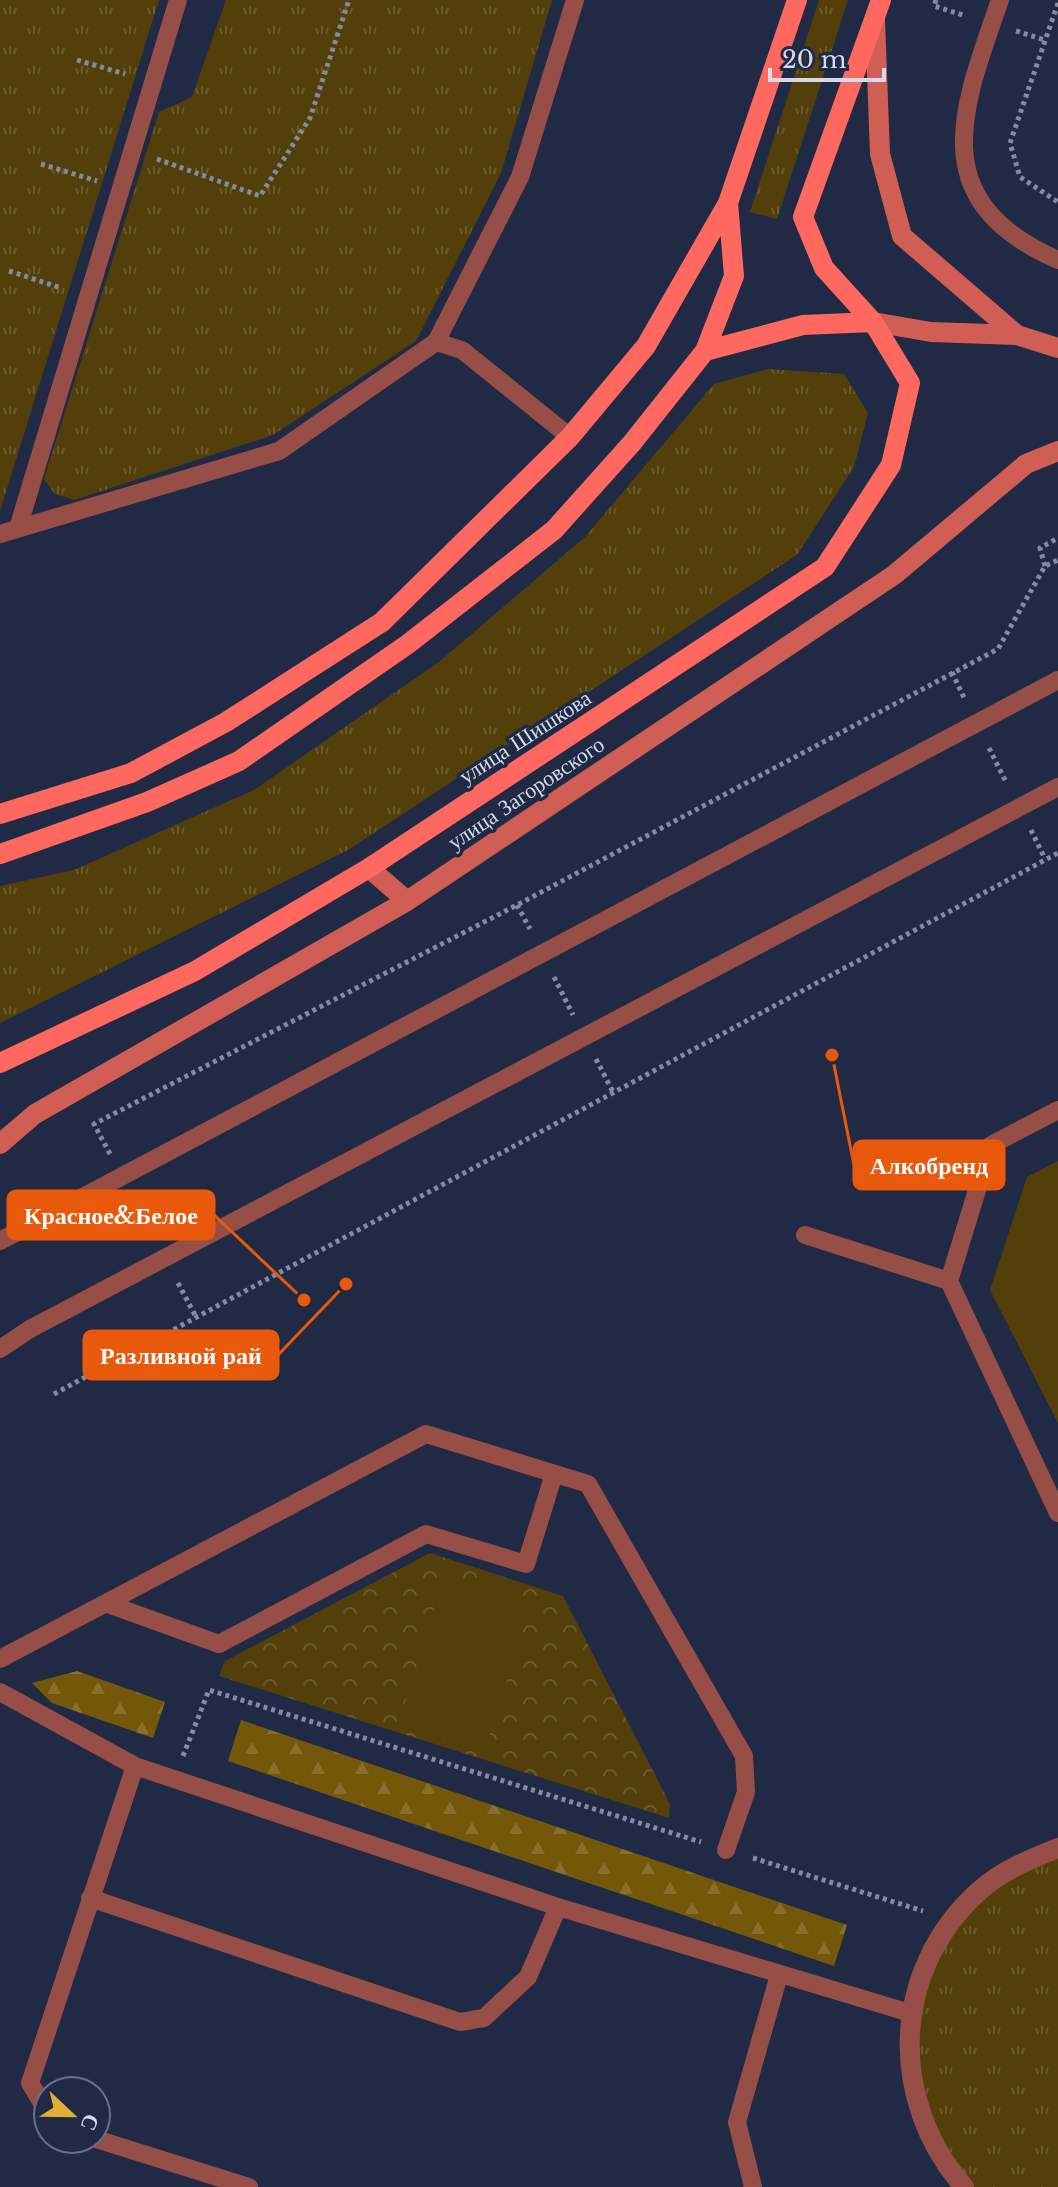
<svg xmlns="http://www.w3.org/2000/svg" width="1058" height="2187" font-family="'Libre Baskerville',serif">
  <style>
    .grass { fill: url(#grass-tufts) }
    .forest { fill: url(#forest-firs) }
    .park { fill: url(#park-crowns) }
    .garden { fill: #533f09 }
    .lines { fill: none; stroke-linecap: round; stroke-linejoin: round }
    .path { stroke: #828ba0; stroke-width: 5; stroke-dasharray: 4 4; stroke-linecap: butt }
    .lane { stroke: #964e47; stroke-width: 18 }
    .street { stroke: #964e47; stroke-width: 20 }
    .secondary { stroke: #d05e55; stroke-width: 20 }
    .primary { stroke: #fe685f; stroke-width: 20 }
    .labels { text-anchor: middle; dominant-baseline: central; stroke-width: 7; stroke-linejoin: round; paint-order: stroke }
    .street-label { font-size: 22px; fill: #d3dbec; stroke: #202a45 }
    .leader { fill: none; stroke: #e8590c; stroke-width: 3 }
    .callout-dot { fill: #e8590c; stroke: #202a45; stroke-width: 3 }
    .callout { fill: #e8590c; stroke: #e8590c; stroke-width: 3 }
    .callout-label { font-size: 24px; text-anchor: middle; font-weight: bold; fill: #fff }
  </style>
  <defs>
    <pattern id="grass-tufts" width="24" height="20" patternUnits="userSpaceOnUse" patternTransform="scale(2)"><rect width="24" height="20" fill="#533f09"/><path d="M3 7l-1-3M5 7V3M7 7l1-3M15 17l-1-3M17 17v-4M19 17l1-3" fill="none" stroke="#6b5a2d"/></pattern>
    <pattern id="forest-firs" width="22" height="20" patternUnits="userSpaceOnUse" patternTransform="scale(2)"><rect width="22" height="20" fill="#74580a"/><path d="M5 1l3.5 6h-7zM16 11l3.5 6h-7z" fill="#876f2e"/></pattern>
    <pattern id="park-crowns" width="20" height="18" patternUnits="userSpaceOnUse" patternTransform="scale(2)"><rect width="20" height="18" fill="#533f09"/><path d="M2 6a3 3 0 1 1 6 0M12 15a3 3 0 1 1 6 0" fill="none" stroke="#6b5a2d"/></pattern>
  </defs>
  <rect width="100%" height="100%" fill="#202a45"/>
  <!-- grass -->
  <path class="grass" d="M0 0H159L0 511Z
    M226 0H552L501 173 416 341 273 435 74 500 55 494 44 479 159 112 192 97Z
    M819 0H848L777 219 750 212Z
    M768 369 844 374 868 413 854 467 797 555 348 850 0 1023V886L74 870 254 790 439 662 585 537 714 384Z
    M1058 1848V2187H964L913 2094 923 1967 979 1890Z"/>
  <!-- forest -->
  <path class="forest" d="M77 1671 165 1702 153 1738 52 1703 32 1683Z
    M241 1720 847 1925 834 1966 228 1761Z"/>
  <!-- park -->
  <path class="park" d="M430 1553 563 1596 670 1804 669 1818 219 1676 225 1661Z"/>
  <!-- garden -->
  <path class="garden" d="M1058 1161V1423L990 1290 1027 1177Z
    M446 1574 532 1601 484 1752 398 1725Z"/>
  <g class="lines">
    <!-- path -->
    <path class="path" d="M936 0 934 6 966 16
      M1058 3 1010 143 1020 177 1058 202
      M1016 31 1045 40
      M77 60 125 74
      M157 159 260 196 310 118 349 0
      M41 164 97 181
      M9 271 61 288
      M1045 566 1040 548 1058 538
      M952 672 965 700
      M989 748 1006 782
      M1031 830 1045 859
      M517 905 530 929
      M554 977 573 1015
      M596 1059 614 1094
      M110 1154 94 1124 517 905 998 649 1045 566 1058 560
      M135 1202 153 1235
      M178 1283 196 1317
      M54 1394 1058 853
      M183 1756 209 1690 701 1842
      M753 1858 923 1911"/>
    <!-- lane -->
    <path class="lane" d="M1000 0C962 109 923 201 1058 260
      M436 342 462 350 570 437
      M18 528 178 0
      M0 534 279 451 436 342 520 177 575 0
      M1058 1110 991 1145 949 1281 1058 1513
      M805 1235 949 1281
      M0 1241 1058 680
      M0 1349 30 1329 1058 787
      M108 1604 219 1644 426 1534 526 1564 554 1474
      M0 1659 426 1434 588 1484 744 1756 746 1792 726 1850
      M0 1692 135 1766 558 1907 910 2013
      M90 1898 460 2022 484 2018 528 1977 558 1907
      M48 2113 30 2083 135 1766
      M96 2139 249 2187
      M753 2187 737 2122 779 1975"/>
    <!-- street -->
    <path class="street" d="M964 2187C888 2100 891 1971 978 1892 1001 1871 1030 1859 1058 1848"/>
    <!-- secondary -->
    <path class="secondary" d="M875 20 880 154 902 236 1017 335 1058 348
      M873 322 931 332 1017 335
      M369 868 407 901
      M0 1144 35 1114 407 901 894 575 1026 464 1058 451"/>
    <!-- primary -->
    <path class="primary" d="M705 351 734 276 728 203
      M0 814 131 773 226 722 382 622 570 437 646 346 728 203 797 0
      M0 854 147 802 239 761 408 644 554 530 632 443 705 351 803 325 873 322
      M0 1063 195 971 369 868 825 567 891 465 910 383 873 322 824 268 803 217 881 0"/>
  </g>
  <g class="labels">
    <!-- street labels -->
    <g class="street-label">
      <text transform="translate(525 737) rotate(-33)">улица Шишкова</text>
      <text transform="translate(526 793) rotate(-34)">улица Загоровского</text>
    </g>
  </g>
  <!-- callouts -->
  <path class="leader" d="M832 1055L854 1165M304 1300L214 1215M346 1284L278 1355"/>
  <g class="callout-dot">
    <circle cx="832" cy="1055" r="8"/>
    <circle cx="304" cy="1300" r="8"/>
    <circle cx="346" cy="1284" r="8"/>
  </g>
  <g class="callout">
    <rect x="854" y="1141" width="150" height="48" rx="8"/>
    <rect x="8" y="1191" width="206" height="48" rx="8"/>
    <rect x="84" y="1331" width="194" height="48" rx="8"/>
  </g>
  <g class="callout-label">
    <text x="929" y="1174">Алкобренд</text>
    <text x="111" y="1224">Красное&amp;Белое</text>
    <text x="181" y="1364">Разливной рай</text>
  </g>
  <!-- north arrow -->
  <g transform="translate(72 2115) rotate(112)"><circle r="38" fill="#202a45" stroke="#687188" stroke-width="2"/>
  <path d="M0-6L14 30L0 20L-14 30Z" fill="#e0b034"/>
  <text y="-12" font-size="22" font-weight="bold" text-anchor="middle" fill="#d3dbec">С</text>
  </g>
  <!-- scale -->
  <path d="M770 68v12h114v-12" fill="none" stroke="#d3dbec" stroke-width="4"/>
  <text x="782" y="68" font-size="24" fill="#d3dbec" stroke="#202a45" stroke-width="6" paint-order="stroke">20 m</text>
</svg>
